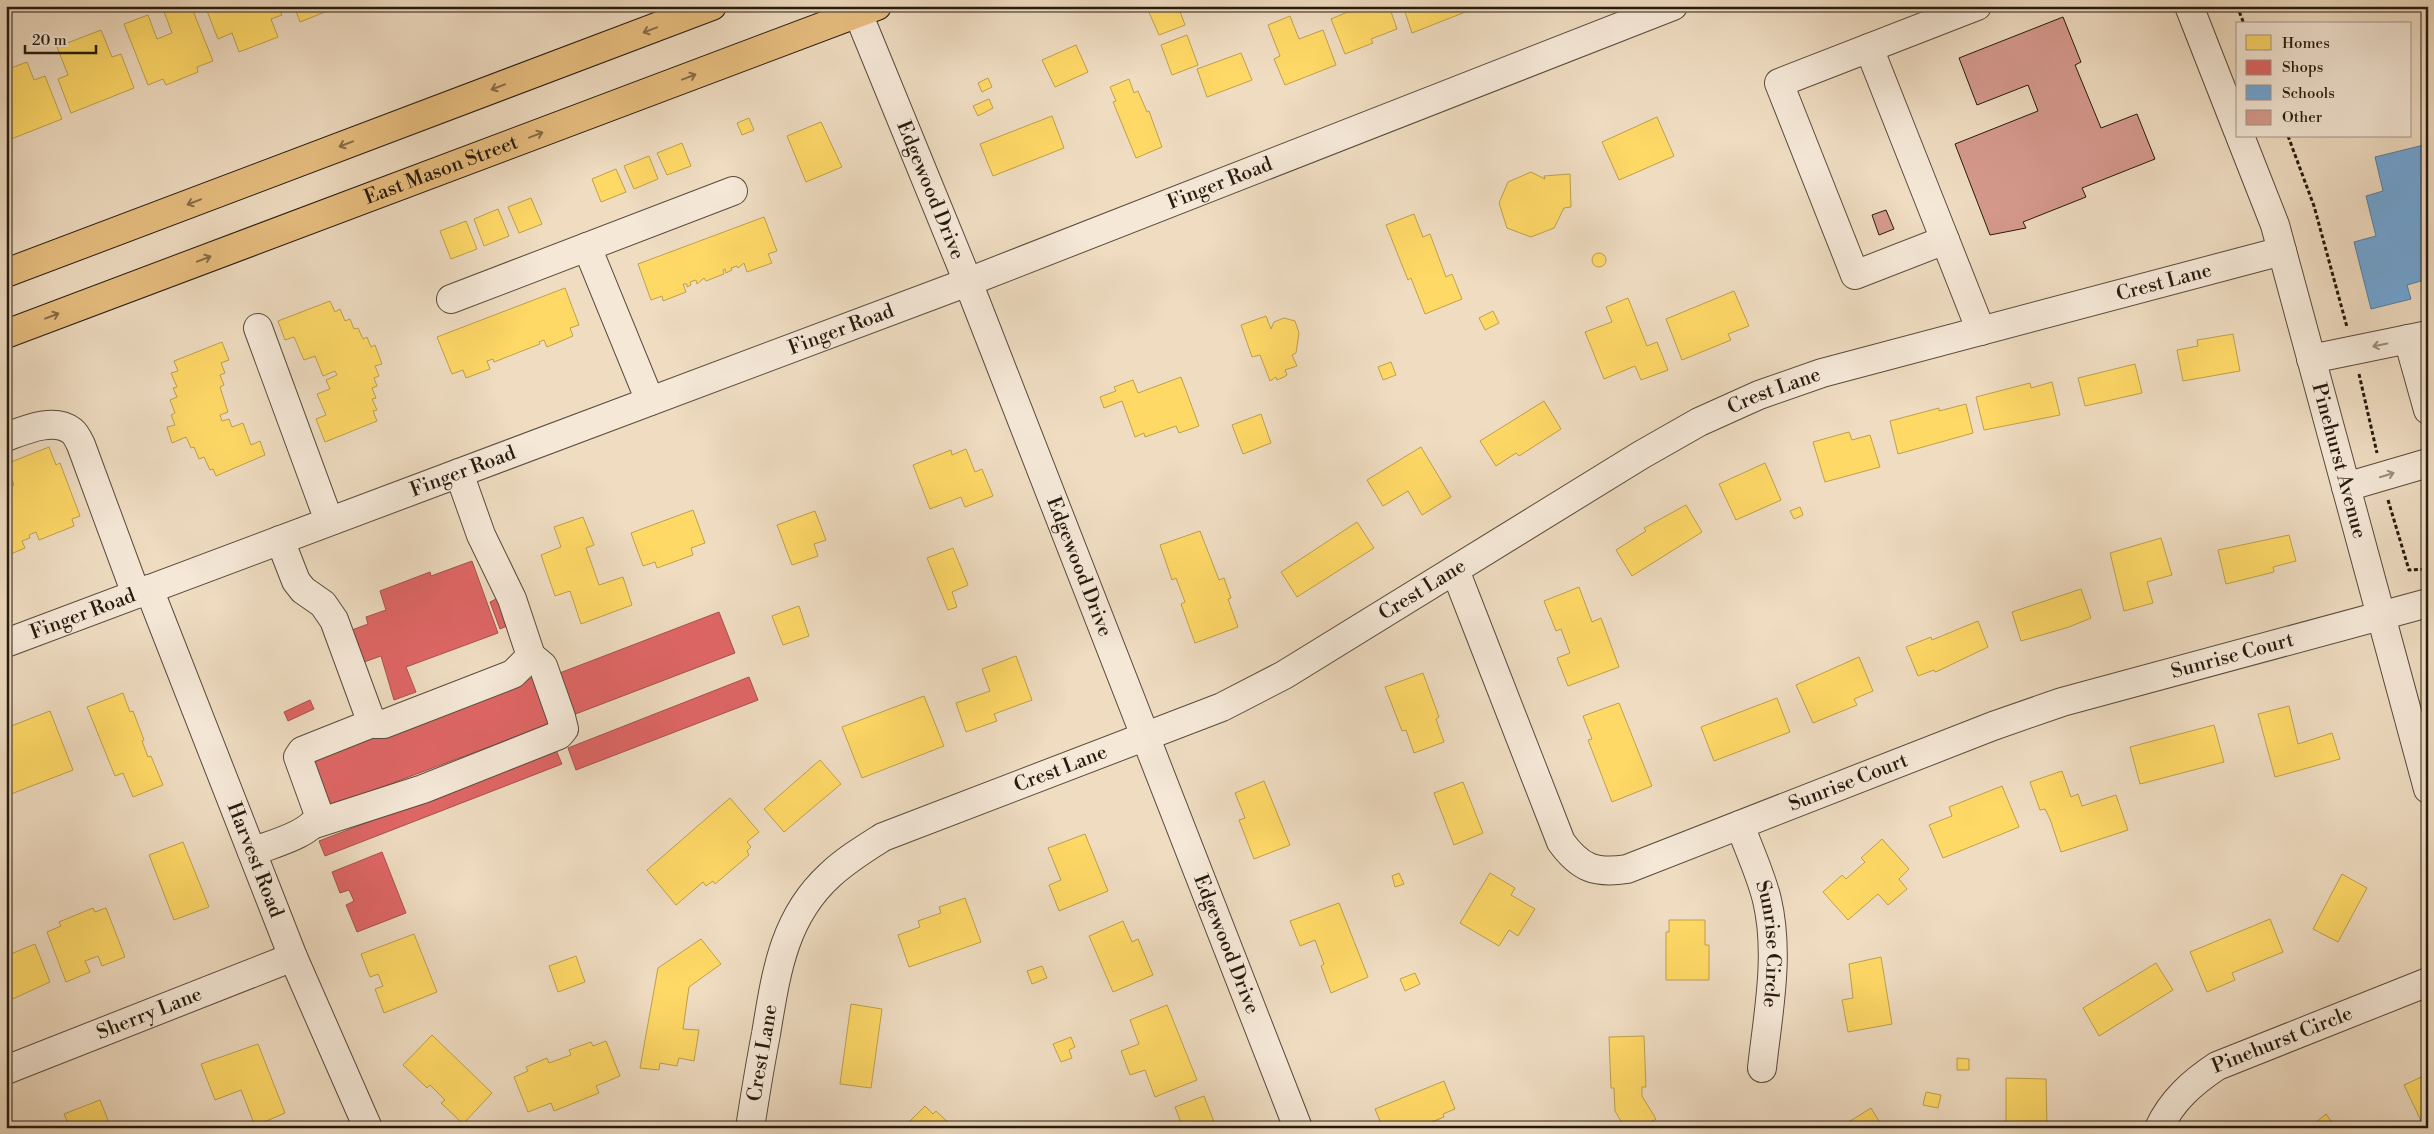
<svg xmlns="http://www.w3.org/2000/svg" width="2434" height="1134" font-family="'Libre Bodoni',serif">
  <style>
    .homes { fill: #ffd966; stroke: #bea04c }
    .shops { fill: #e06666; stroke: #a8504c }
    .schools { fill: #6fa8dc; stroke: #597e9e }
    .building { fill: #d69a8e; stroke: #261b0e }
    .lines { fill: none; stroke-linecap: round; stroke-linejoin: round }
    .minor-casing { stroke: #584b3b; stroke-width: 30 }
    .major-casing { stroke: #261b0e; stroke-width: 30 }
    .path { stroke: #261b0e; stroke-width: 3; stroke-dasharray: 4 2.5; stroke-linecap: butt }
    .minor { stroke: #f5e8d7; stroke-width: 28 }
    .major { stroke: #e8be80; stroke-width: 28 }
    .oneway { stroke: #876c47 }
    .oneway2 { stroke: #988c7d }
    .labels { text-anchor: middle; dominant-baseline: central; stroke-width: 5; stroke-linejoin: round; paint-order: stroke }
    .street-label { font-size: 20px; fill: #261b0e; stroke: #f5e8d7 }
  </style>
  <rect width="100%" height="100%" fill="#efdcc1"/>
  <filter id="stains"><feTurbulence type="fractalNoise" baseFrequency=".004" numOctaves="4"/><feColorMatrix values="0 0 0 0 .2 0 0 0 0 .09 0 0 0 0 .02 0 0 0 .5 -.17"/></filter>
  <radialGradient id="worn" r=".72"><stop offset=".6" stop-color="#630" stop-opacity="0"/><stop offset="1" stop-color="#630" stop-opacity=".3"/></radialGradient>
  <!-- homes -->
  <path class="homes" d="M171 6H191L213 61 197 67 198 72 166 85 163 79 148 85 124 24 148 15 157 39 172 33 163 9Z
    M205 6H278L282 15 271 19 278 37 239 52 232 33 218 39Z
    M294 6H340L300 22Z
    M1151 6H1178L1185 25 1159 35 1147 8Z
    M1362 6H1389L1397 29 1371 39 1373 43 1345 54 1331 19Z
    M1403 6H1478V7L1412 33Z
    M1290 16 1299 39 1323 30 1336 65 1285 85 1274 59 1280 56 1268 25Z
    M101 30 112 57 121 54 134 88 71 113 58 79 68 75 57 47Z
    M1187 35 1198 65 1172 75 1161 45Z
    M1076 45 1088 72 1055 87 1042 60Z
    M1241 53 1252 80 1207 97 1197 69Z
    M27 62 34 80 45 76 62 119 6 141V70Z
    M988 78 992 87 982 92 978 83Z
    M1129 79 1134 93 1138 91 1147 112 1149 111 1162 147 1136 158 1113 102 1116 101 1110 87Z
    M989 99 993 108 978 116 973 106Z
    M1052 116 1064 148 993 176 980 144Z
    M1657 117 1674 156 1619 180 1602 142Z
    M749 118 754 130 742 135 737 123Z
    M821 122 842 167 806 182 787 136Z
    M682 143 691 166 667 175 657 153Z
    M649 156 658 179 634 189 624 166Z
    M616 169 626 192 601 202 592 179Z
    M1531 172 1545 179 1544 176 1570 174 1571 207 1564 208 1554 228 1531 237 1507 228 1499 203 1508 182Z
    M531 198 542 224 519 233 508 207Z
    M498 209 509 236 484 246 474 219Z
    M1414 214 1423 237 1430 234 1446 277 1452 274 1462 299 1425 314 1411 278 1408 280 1386 225Z
    M764 217 777 251 768 254 772 263 747 272 744 263 738 268 737 266 731 268 732 270 726 273 725 269 723 270 724 274 706 281 704 278 697 284 696 280 690 282 691 285 687 287V284H683L686 292 663 301 662 296 651 300 638 264Z
    M466 221 477 249 451 259 440 231Z
    M1592 260a7 7 0 1 1 14 0a7 7 0 1 1-14 0Z
    M565 288 579 325 570 328 573 336 547 347 544 340 539 342 540 344 494 362 493 359 487 361 490 369 466 378 463 370 452 374 437 337Z
    M1734 291 1749 326 1728 334 1731 340 1682 360 1666 319Z
    M1628 298 1647 346 1657 342 1668 370 1641 380 1635 366 1604 379 1585 332 1612 322 1606 307Z
    M330 301 335 312 340 309 345 321 350 319 354 329 358 328 363 339 367 337 371 347 375 345 382 364 375 366 379 376 374 378 377 386 372 388 376 398 372 399 377 410 373 411 377 421 325 442 316 419 326 415 317 394 330 389 326 380 337 375 335 371 323 376 315 356 304 360 294 337 285 340 278 321Z
    M1493 311 1499 323 1485 330 1479 318Z
    M1266 316 1271 329 1274 322 1284 318 1295 321 1299 333 1296 353 1292 355 1297 366 1285 370 1287 375 1284 377 1277 380 1276 377 1270 381 1260 355 1252 357 1241 325Z
    M2233 334 2240 371 2183 381 2177 350 2198 346 2197 340Z
    M222 342 229 360 221 363 225 373 220 375 224 385 220 387 228 412 220 415 222 421 229 419 232 427 243 423 251 445 260 441 265 455 216 476 213 469 210 470 204 457 199 459 194 447 191 448 186 437 172 443 167 427 175 425 171 415 175 413 170 400 177 397 173 388 177 387 171 373 178 371 174 361Z
    M1391 362 1396 375 1383 380 1378 367Z
    M2135 364 2142 393 2085 406 2078 378Z
    M1181 377 1199 426 1179 433 1176 426 1145 437 1144 433 1135 437 1122 401 1104 408 1100 397 1116 391 1114 387 1133 380 1138 393Z
    M2052 382 2060 415 1984 430 1976 397 2030 383 2031 388Z
    M1544 401 1561 429 1519 456 1516 453 1496 466 1480 441Z
    M1966 404 1973 433 1898 454 1890 421 1939 408V411Z
    M1261 414 1271 443 1243 454 1232 425Z
    M1849 432 1852 440 1870 435 1880 467 1825 482 1813 442Z
    M49 447 56 465 60 463 80 516 72 519 74 526 39 540 36 532 29 535 30 538 22 541 25 548 6 556V485L7 488 14 485 6 464Z
    M1421 447 1451 497 1422 515 1408 491 1383 506 1367 480Z
    M966 449 975 472 982 469 993 496 965 507 961 497 930 509 913 465 951 450 952 455Z
    M1765 463 1781 500 1736 520 1719 484Z
    M1686 505 1702 532 1632 576 1616 550 1646 531 1644 528Z
    M1800 507 1803 515 1794 519 1790 511Z
    M693 510 705 543 691 548 693 555 657 568 655 562 643 566 631 533Z
    M815 511 826 540 814 544 818 556 792 565 777 525Z
    M583 517 594 545 586 548 599 585 623 577 632 605 581 624 570 591 555 596 541 555 561 547 554 527Z
    M1357 522 1374 548 1297 597 1281 572Z
    M1200 531 1219 580 1224 578 1231 598 1228 599 1238 627 1195 643 1181 604 1185 602 1176 578 1172 580 1160 545Z
    M2289 535 2296 561 2273 567 2274 572 2226 584 2218 550Z
    M2161 538 2172 575 2147 582 2153 603 2124 611 2110 553Z
    M953 548 968 585 952 592 957 607 948 610 927 558Z
    M1579 587 1592 622 1601 618 1619 667 1568 686 1557 658 1570 653 1561 629 1556 631 1544 601Z
    M2081 589 2091 618 2069 627 2021 641 2012 612Z
    M799 606 809 636 783 645 772 616Z
    M1978 621 1988 647 1940 670 1935 672 1934 670 1918 676 1906 647 1931 637 1932 640Z
    M1016 656 1032 700 994 714 997 721 966 732 956 703 990 691 982 669Z
    M1859 657 1873 691 1854 699 1857 705 1813 723 1796 685Z
    M1423 673 1439 717 1436 719 1444 742 1414 753 1406 730 1402 731 1385 687Z
    M123 693 130 712 133 711 144 740 142 741 148 757 151 756 163 785 133 797 123 773 115 776 87 707Z
    M924 696 944 746 862 778 842 727Z
    M1777 698 1790 732 1714 761 1701 727Z
    M1619 703 1652 786 1612 802 1588 740 1592 739 1583 716Z
    M2289 706 2298 744 2332 733 2340 759 2275 777 2258 714Z
    M50 711 73 770 6 796V728Z
    M2214 725 2224 762 2140 784 2130 747Z
    M820 760 841 784 784 832 764 809Z
    M2062 771 2071 797 2078 794 2082 806 2116 795 2128 830 2061 852 2050 819 2045 809 2040 810 2030 782Z
    M1264 781 1290 845 1254 859 1239 820 1245 818 1235 793Z
    M1463 782 1483 833 1454 845 1434 793Z
    M2002 786 2019 827 1943 858 1929 825 1952 816 1949 807Z
    M730 798 759 832 747 842 751 847 747 851 749 855 715 884 713 881 706 886 703 882 676 905 647 870Z
    M1085 834 1108 891 1059 911 1049 885 1061 880 1048 848Z
    M1882 839 1909 869 1899 879 1907 889 1888 905 1878 894 1848 920 1823 892 1842 875 1846 879 1865 862 1861 858Z
    M183 842 209 907 174 920 149 855Z
    M1399 873 1404 884 1395 887 1392 876Z
    M1490 873 1515 888 1511 895 1535 909 1518 936 1509 930 1499 946 1460 923Z
    M2342 874 2367 888 2338 942 2313 929Z
    M965 898 981 942 909 967 898 935 920 927 918 921 941 913 939 907Z
    M1339 903 1368 977 1331 993 1321 966 1324 964 1315 940 1300 946 1290 921Z
    M93 908 95 912 106 908 125 957 102 966 98 956 85 961 90 972 66 982 47 932 61 926 59 922Z
    M2270 919 2283 952 2232 973 2235 980 2207 992 2190 952Z
    M1669 920H1705V945H1709V980H1666V932H1669Z
    M1123 921 1132 942 1138 939 1153 975 1113 992 1089 936Z
    M414 934 437 992 384 1013 375 989 383 986 378 974 370 977 361 954Z
    M701 939 721 964 689 987 683 1029 699 1030 694 1061 679 1058 677 1066 660 1063 659 1070 640 1068 658 968Z
    M35 944 50 982 6 1002V956Z
    M576 956 585 982 558 992 549 966Z
    M1881 957 1892 1024 1848 1032 1842 1000 1853 998 1849 964Z
    M2156 963 2173 990 2099 1036 2083 1008Z
    M1042 966 1047 978 1032 984 1027 971Z
    M1415 973 1420 984 1405 991 1400 979Z
    M851 1004 882 1009 871 1088 840 1084Z
    M1167 1005 1197 1080 1155 1097 1145 1070 1130 1075 1121 1051 1139 1044 1130 1020Z
    M432 1035 492 1093 463 1124 441 1103 445 1100 430 1085 427 1088 403 1065Z
    M1644 1036 1646 1087H1642V1096L1656 1119 1641 1128H1625L1615 1111 1614 1088H1611L1609 1037Z
    M1071 1037 1075 1047 1069 1050 1072 1058 1061 1062 1053 1044Z
    M606 1041 620 1076 596 1086 599 1093 554 1111 551 1103 528 1112 514 1077 528 1071 526 1067 547 1058 549 1063 571 1055 569 1050 591 1042 593 1046Z
    M258 1044 285 1113 255 1126 241 1090 215 1100 201 1064Z
    M1957 1058 1969 1059V1070H1957Z
    M2428 1074V1123L2423 1125 2404 1085Z
    M2006 1078 2046 1079 2047 1128H2006Z
    M1444 1081 1455 1109 1443 1114 1444 1117 1417 1128H1383L1375 1109Z
    M1926 1092 1941 1095 1938 1108 1923 1105Z
    M1204 1096 1216 1127 1224 1123 1225 1128H1183L1175 1107Z
    M100 1100 111 1128H70L64 1114Z
    M925 1106 933 1114 936 1111 953 1127 903 1128Z
    M1871 1108 1883 1128H1839Z
    M2326 1114 2336 1128H2309Z"/>
  <!-- shops -->
  <path class="shops" d="M472 561 498 633 406 667 416 692 394 700 381 656 364 662 352 630 368 624 366 617 386 610 380 591 430 572 431 576Z
    M498 598 509 625 500 629 490 602Z
    M719 612 735 653 573 715 557 674Z
    M749 677 758 700 576 770 568 748Z
    M532 678 550 724 326 808 309 762Z
    M310 700 314 709 288 721 284 712Z
    M556 750 562 764 325 856 319 841Z
    M382 852 406 913 357 932 346 905 354 901 349 890 340 893 332 872Z"/>
  <!-- schools -->
  <path class="schools" d="M2428 144V279L2407 285 2411 299 2371 309 2354 242 2376 236 2366 196 2383 191 2375 157Z"/>
  <!-- building -->
  <path class="building" d="M2063 17 2081 62 2075 65 2101 128 2137 114 2155 159 2082 188 2086 197 2023 222 2026 228 1990 235 1955 144 2038 111 2028 85 1977 105 1959 58Z
    M1886 210 1894 229 1879 235 1872 215Z"/>
  <g class="lines">
    <defs>
      <g id="minor">
        <path id="s1" d="M855 6 968 282 1298 1128"/>
        <path d="M1977 6 1779 83 1855 275 1945 240 1981 331"/>
        <path d="M2189 6 2238 131"/>
        <path d="M1869 48 1945 240"/>
        <path id="s2" d="M2240 136 2275 225 2428 789"/>
        <path d="M587 247 650 401"/>
        <path d="M451 299 733 191"/>
        <path d="M258 328 329 521"/>
        <path d="M2408 339 2428 410"/>
        <path d="M2311 359 2428 335"/>
        <path d="M6 437C25 430 54 417 72 431 76 434 79 441 81 445L136 594"/>
        <path d="M2346 487 2428 463"/>
        <path d="M280 540 296 581 303 590 323 604 334 620 370 718 377 724H384L513 674 531 656 512 599 481 535 459 473"/>
        <path id="s3" d="M1455 570 1561 842C1580 868 1595 874 1627 869L1993 726 2062 702 2428 603"/>
        <path id="s4" d="M149 589 293 957 368 1128"/>
        <path id="s5" d="M6 643 968 282 1673 6"/>
        <path d="M315 824 423 789 559 735 564 729 561 717 543 666 531 656"/>
        <path id="s6" d="M1740 825C1749 850 1761 875 1767 900 1780 955 1768 1013 1762 1068"/>
        <path d="M252 852C271 844 311 835 319 815L298 757 302 751 375 722"/>
        <path id="s7" d="M6 1070 293 957"/>
        <path id="s8" d="M750 1128C755 1096 760 1065 766 1034 776 974 783 918 830 875 846 860 864 849 883 837L1222 707 1284 675 1641 455 1699 422 1759 395 1822 373 2282 251"/>
        <path id="s9" d="M2159 1128C2172 1100 2193 1082 2217 1066L2428 982"/>
      </g>
      <g id="major">
        <path d="M6 273 712 6"/>
        <path id="s10" d="M6 334 877 6"/>
      </g>
    </defs>
    <!-- minor casing -->
    <use href="#minor" class="minor-casing"/>
    <!-- major casing -->
    <use href="#major" class="major-casing"/>
    <!-- path -->
    <path class="path" d="M2237 6 2244 24
      M2288 136 2314 206 2347 327
      M2359 374 2377 453
      M2388 500 2409 570 2428 569"/>
    <!-- minor -->
    <use href="#minor" class="minor"/>
    <!-- major -->
    <use href="#major" class="major"/>
  </g>
  <!-- one-way arrows -->
  <defs><path id="oneway-shaft" d="M-6 0H5M1.5-3L5.5 0L1.5 3" fill="none" stroke-width="1.6" stroke-linecap="round" stroke-linejoin="round" transform="scale(1.25)"/></defs>
  <g class="oneway">
    <use href="#oneway-shaft" transform="translate(650 30) rotate(159)"/>
    <use href="#oneway-shaft" transform="translate(689 77) rotate(-21)"/>
    <use href="#oneway-shaft" transform="translate(498 87) rotate(159)"/>
    <use href="#oneway-shaft" transform="translate(536 135) rotate(-21)"/>
    <use href="#oneway-shaft" transform="translate(346 144) rotate(159)"/>
    <use href="#oneway-shaft" transform="translate(194 202) rotate(159)"/>
    <use href="#oneway-shaft" transform="translate(204 259) rotate(-21)"/>
    <use href="#oneway-shaft" transform="translate(52 316) rotate(-21)"/>
  </g>
  <g class="oneway2">
    <use href="#oneway-shaft" transform="translate(2380 345) rotate(168)"/>
    <use href="#oneway-shaft" transform="translate(2387 475) rotate(-17)"/>
  </g>
  <g class="labels">
    <!-- street labels -->
    <g class="street-label">
      <text stroke="none"><textPath href="#s10" startOffset="465">East Mason Street</textPath></text>
      <text stroke="none"><textPath href="#s5" startOffset="1298">Finger Road</textPath></text>
      <text stroke="none"><textPath href="#s1" startOffset="199">Edgewood Drive</textPath></text>
      <text stroke="none"><textPath href="#s8" startOffset="1741">Crest Lane</textPath></text>
      <text stroke="none"><textPath href="#s5" startOffset="892">Finger Road</textPath></text>
      <text stroke="none"><textPath href="#s8" startOffset="1336">Crest Lane</textPath></text>
      <text stroke="none"><textPath href="#s2" startOffset="340">Pinehurst Avenue</textPath></text>
      <text stroke="none"><textPath href="#s5" startOffset="488">Finger Road</textPath></text>
      <text stroke="none"><textPath href="#s1" startOffset="604">Edgewood Drive</textPath></text>
      <text stroke="none"><textPath href="#s8" startOffset="931">Crest Lane</textPath></text>
      <text stroke="none"><textPath href="#s5" startOffset="82">Finger Road</textPath></text>
      <text stroke="none"><textPath href="#s3" startOffset="1011">Sunrise Court</textPath></text>
      <text stroke="none"><textPath href="#s8" startOffset="526">Crest Lane</textPath></text>
      <text stroke="none"><textPath href="#s3" startOffset="606">Sunrise Court</textPath></text>
      <text stroke="none"><textPath href="#s4" startOffset="291">Harvest Road</textPath></text>
      <text stroke="none"><textPath href="#s1" startOffset="1009">Edgewood Drive</textPath></text>
      <text stroke="none"><textPath href="#s6" startOffset="124">Sunrise Circle</textPath></text>
      <text stroke="none"><textPath href="#s7" startOffset="154">Sherry Lane</textPath></text>
      <text stroke="none"><textPath href="#s9" startOffset="156">Pinehurst Circle</textPath></text>
      <text stroke="none"><textPath href="#s8" startOffset="76">Crest Lane</textPath></text>
    </g>
  </g>
  <!-- margin -->
  <rect width="2434" height="1134" fill="none" stroke="#efdcc1" stroke-width="25"/>
  <rect x="8" y="8" width="2419" height="1119" fill="none" stroke="#261b0e" stroke-width="2.5"/>
  <rect x="12" y="12" width="2409" height="1109" fill="none" stroke="#261b0e"/>
  <!-- legend -->
  <rect x="2236" y="22" width="175" height="115" fill="#f5e8d7" stroke="#a29687"/>
  <rect x="2246" y="35" width="25" height="15" fill="#ffd966" stroke="#a29687"/>
  <text x="2282" y="48" font-size="15" fill="#261b0e">Homes</text>
  <rect x="2246" y="60" width="25" height="15" fill="#e06666" stroke="#a29687"/>
  <text x="2282" y="72" font-size="15" fill="#261b0e">Shops</text>
  <rect x="2246" y="85" width="25" height="15" fill="#6fa8dc" stroke="#a29687"/>
  <text x="2282" y="98" font-size="15" fill="#261b0e">Schools</text>
  <rect x="2246" y="110" width="25" height="15" fill="#d69a8e" stroke="#a29687"/>
  <text x="2282" y="122" font-size="15" fill="#261b0e">Other</text>
  <!-- scale -->
  <path d="M25 45v8h71v-8" fill="none" stroke="#261b0e" stroke-width="2.5"/>
  <text x="32" y="45" font-size="15" fill="#261b0e" stroke="#f5e8d7" stroke-width="4" paint-order="stroke">20 m</text>
  <rect width="100%" height="100%" filter="url(#stains)"/>
  <rect width="100%" height="100%" fill="url(#worn)"/>
</svg>
